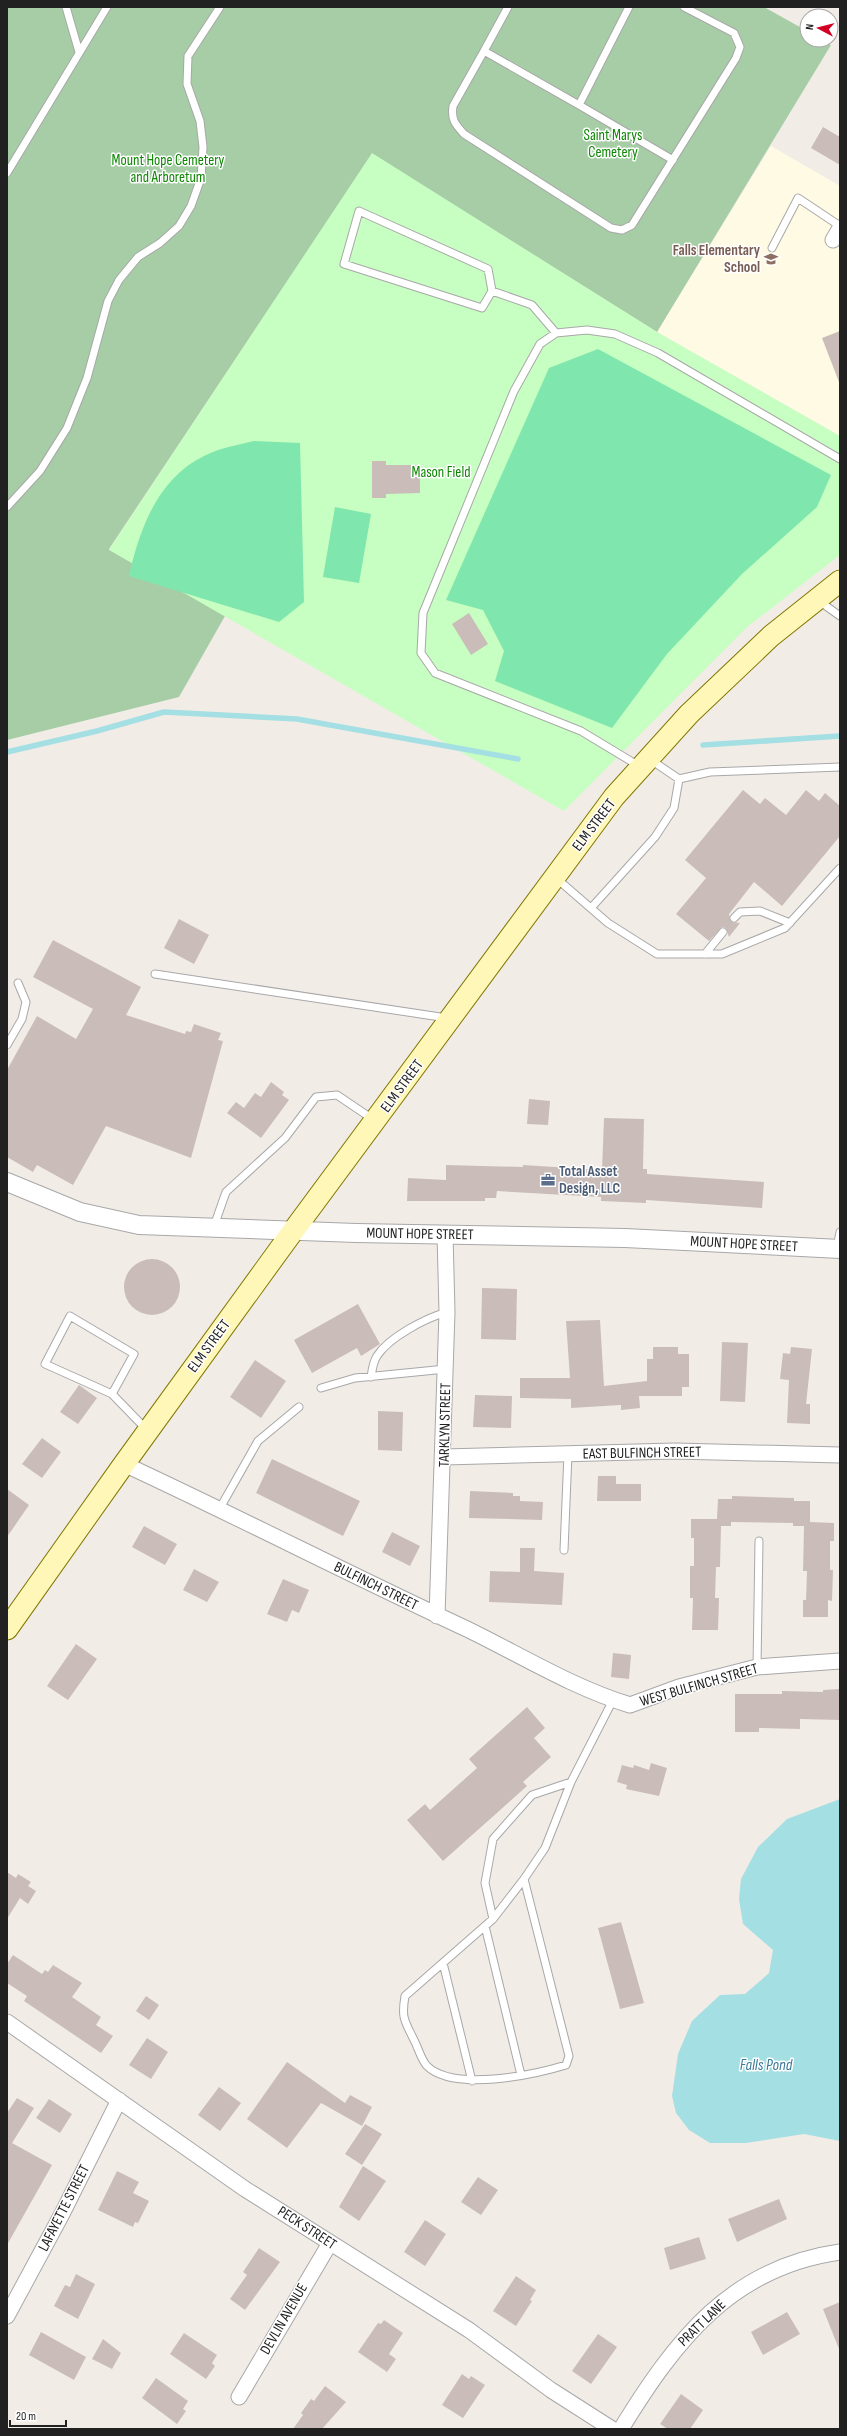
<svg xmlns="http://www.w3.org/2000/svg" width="847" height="2436" font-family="'Sofia Sans Condensed',sans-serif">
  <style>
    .education { fill: #fffae3 }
    .cemetery { fill: #a6cda6 }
    .park { fill: #c7fec1 }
    .pitch { fill: #7fe7ad }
    .water { fill: #a4dfe3 }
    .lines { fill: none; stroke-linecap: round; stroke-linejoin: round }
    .stream { stroke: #a4dfe3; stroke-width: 5.5 }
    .building { fill: #cabdb9 }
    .service-casing { stroke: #a8a8a8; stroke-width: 9 }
    .minor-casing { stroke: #a8a8a8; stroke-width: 17 }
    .tertiary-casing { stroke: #a8a8a8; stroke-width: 20 }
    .secondary-casing { stroke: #807800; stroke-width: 23 }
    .service { stroke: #fff; stroke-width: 7 }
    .minor { stroke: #fff; stroke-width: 15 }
    .tertiary { stroke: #fff; stroke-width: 18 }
    .secondary { stroke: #fff7b8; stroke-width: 21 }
    .labels { text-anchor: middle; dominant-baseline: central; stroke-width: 3; stroke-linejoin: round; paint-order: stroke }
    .park-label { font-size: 15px; fill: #0d8603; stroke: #fff }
    .education-label { font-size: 15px; font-weight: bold; fill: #785e54; stroke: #fff; text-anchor: end }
    .street-label { font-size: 15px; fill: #212121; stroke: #fff }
    .service-label { font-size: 15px; font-weight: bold; fill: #4e5e75; stroke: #fff; text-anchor: start }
    .water-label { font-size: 16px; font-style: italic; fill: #397998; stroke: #fff }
  </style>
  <rect width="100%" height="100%" fill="#f2ece7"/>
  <!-- education -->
  <path class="education" d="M771 146 840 186V436L657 332Z"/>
  <!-- cemetery -->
  <path class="cemetery" d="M7 7H764L807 31V40H822L831 45 657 332 372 154 109 549 225 616 179 697 7 740Z"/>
  <!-- park -->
  <path class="park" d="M372 153 657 332 840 436V555L747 627 564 811 109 550Z"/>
  <!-- pitch -->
  <path class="pitch" d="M598 349 831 475 817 507 742 574 667 654 612 728 495 681 504 651 483 610 446 600 549 368Z
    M254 441 300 443 304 602 279 622 129 576C139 530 158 478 204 456 220 448 237 445 254 441Z
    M335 507 371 514 359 583 323 577Z"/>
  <!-- water -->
  <path class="water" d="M840 1799V2141L804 2134 746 2143H710L689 2130 676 2113 672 2096 678 2054 692 2021 720 1995 745 1994 769 1973 773 1950 743 1924 739 1899 741 1879 758 1847 787 1819Z"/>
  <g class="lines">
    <!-- stream -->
    <path class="stream" d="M703 745 840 736
      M7 752 97 731 164 712 297 719 518 759"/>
  </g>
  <!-- building -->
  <path class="building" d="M823 127 840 137V165L811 148Z
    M840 331V381L839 382 822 338Z
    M372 461H386V465H420V493L386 494V498H372Z
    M469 613 488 644 471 655 452 624Z
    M743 790 760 804 765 798 786 815 806 790 819 801 825 793 840 806V836L782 906 754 882 729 914 731 922 740 923 729 937 726 928 722 927 709 941 676 914 706 878 685 860Z
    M179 919 209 935 194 964 164 948Z
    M53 940 141 987 126 1015 185 1034 186 1031 191 1032 194 1024 221 1033 218 1040 223 1041 191 1158 106 1126 73 1185 37 1165 33 1172 7 1157V1070L37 1016 76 1039 93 1009 33 977Z
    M271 1082 284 1092 282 1095 289 1100 261 1138 227 1113 236 1102 244 1108 255 1093 261 1097Z
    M529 1099 550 1101 548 1125 527 1124Z
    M604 1118 644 1119 643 1169H647V1174L764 1182 762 1208 646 1200V1203L601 1201V1197L497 1191 496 1198H485V1201H407L408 1178 446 1180V1165L523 1167V1165L602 1170Z
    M124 1287a28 28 0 1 1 56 0a28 28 0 1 1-56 0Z
    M482 1288 517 1289 516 1340 481 1339Z
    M358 1304 380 1344 361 1356 357 1348 312 1373 294 1340Z
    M600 1320 604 1386 647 1381V1359H653V1347H678V1354H689V1387H682V1396H639L640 1408 621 1410V1405L571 1408V1399L520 1398V1378H570L566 1321Z
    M722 1342 748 1343 745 1402 720 1401Z
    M791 1347 812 1349 806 1404H810V1424L787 1423 789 1380 780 1379 783 1353 790 1354Z
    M255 1360 286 1381 261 1418 230 1397Z
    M79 1385 97 1398 78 1424 60 1412Z
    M475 1395 512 1396 511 1428 473 1427Z
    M378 1411 403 1412 402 1451 378 1450Z
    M42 1438 61 1452 42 1478 22 1464Z
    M272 1459 360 1501 343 1536 256 1493Z
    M598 1476H616V1484H641V1501H597Z
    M7 1489 29 1505 7 1537Z
    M470 1491 513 1493V1496H520V1501L543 1502 542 1520 469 1518Z
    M732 1496 794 1498V1501H810V1522L834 1523V1541H830V1570H833L832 1601 828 1600V1617H803V1600H806L807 1571H803L804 1526H793V1523L731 1522V1526H721L720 1567H716L715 1598H719L718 1630H692L693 1598H690V1566H694V1538H691V1519H717L718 1499H732Z
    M144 1526 177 1544 165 1565 132 1547Z
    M392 1532 420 1546 410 1566 382 1552Z
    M520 1548H535L534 1571 564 1573 562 1605 489 1602 490 1571 520 1572Z
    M194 1569 219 1582 207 1602 183 1590Z
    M283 1579 309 1590 299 1613 292 1610 287 1622 267 1614Z
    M76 1644 97 1659 68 1700 47 1686Z
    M613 1653 631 1655 629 1679 611 1677Z
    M840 1689V1720L800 1719V1729L759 1728V1732H735V1694H782V1691L823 1692V1690Z
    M527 1707 545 1728 534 1738 551 1757 523 1782 527 1786 443 1861 407 1820 425 1804 430 1810 477 1768 469 1759Z
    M651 1763 667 1768 659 1796 626 1789 627 1785 617 1782 622 1765 633 1768 634 1765 649 1770Z
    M7 1872 16 1878 18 1874 31 1882 28 1886 36 1891 28 1904 20 1898 7 1919Z
    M621 1922 644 2003 620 2009 598 1928Z
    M13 1955 42 1974 45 1970 48 1972 53 1965 82 1983 72 1997 101 2017 96 2025 113 2036 101 2053 24 2001 27 1996 7 1983V1964Z
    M146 1996 159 2005 149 2020 136 2011Z
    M147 2038 168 2052 151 2079 129 2065Z
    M287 2062 345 2103 350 2095 372 2107 362 2126 321 2103 287 2148 247 2119Z
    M219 2087 241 2103 220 2131 198 2115Z
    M17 2098 34 2108 12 2143 52 2165 7 2245V2113Z
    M49 2099 72 2114 60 2133 36 2118Z
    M365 2124 382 2134 362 2165 345 2154Z
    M363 2166 386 2181 359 2221 339 2207Z
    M117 2171 139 2182 133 2193 149 2201 138 2223 135 2222 133 2227 98 2210Z
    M478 2177 498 2190 481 2215 461 2202Z
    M779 2199 787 2219 737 2242 728 2219Z
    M425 2220 446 2234 425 2266 404 2252Z
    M699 2237 706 2259 670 2270 664 2248Z
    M259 2248 280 2262 245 2310 230 2299 247 2275 243 2272Z
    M76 2274 95 2284 78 2319 54 2306 65 2285 70 2287Z
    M516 2276 536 2290 530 2300 532 2301 516 2326 493 2311Z
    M840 2302V2348L839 2349 823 2309Z
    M787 2312 800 2334 763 2355 751 2332Z
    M384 2320 403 2333 389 2354 396 2359 387 2372 358 2352 378 2323 381 2324Z
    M41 2332 86 2357 74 2380 29 2355Z
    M184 2333 217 2355 212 2363 215 2366 206 2379 170 2354Z
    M598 2334 617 2347 591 2384 572 2371Z
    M103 2339 121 2353 112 2369 92 2359Z
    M462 2374 469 2379 471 2376 485 2385 463 2418 442 2405Z
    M156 2378 188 2401 183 2409 186 2411 177 2424 142 2398Z
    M325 2386 346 2402 322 2429H293L303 2415 301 2413 311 2399 314 2401Z
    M681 2394 703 2410 690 2429H668L660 2424Z"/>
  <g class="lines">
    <defs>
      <path id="service" d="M66 7 79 52
        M629 7 579 105 484 51 453 106C451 120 455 124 464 134L611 228 622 230 632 225 736 58 740 47 734 33 684 7
        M484 51 508 7
        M579 105 673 160
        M7 173 107 7
        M772 248 798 198 840 226
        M492 291 482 308 344 264 359 211 488 269 492 291 532 305 556 333
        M7 507 40 471 67 428 87 378 108 301 119 280 138 257 160 243 179 226 191 206 201 178 203 147 200 121 187 84 188 56 220 7
        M819 601 840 616
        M651 760 679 779 710 772 840 767
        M639 766 581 731 435 673 421 653 423 613 514 391 540 344 556 333 587 330 615 334 658 353 840 459
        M556 878 608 923 657 954H722L785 928 840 868
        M591 908 655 837 674 808 679 779
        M734 918 740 912 760 911 790 923
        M705 954 723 932
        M155 974 447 1018
        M7 1045 22 1019 26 1002 18 983
        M214 1226 226 1192 285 1138 316 1097 337 1095 374 1120
        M837 1248 840 1232
        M371 1377C372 1370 373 1362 377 1356 389 1337 426 1318 447 1312
        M321 1388 355 1378 446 1369
        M112 1394 45 1364 70 1316 134 1354 112 1394 146 1429
        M220 1508 258 1441 299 1407
        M564 1550 568 1454
        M757 1667 759 1541
        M524 1879 569 2056 566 2065C533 2075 454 2092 427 2066 422 2061 418 2048 415 2042 405 2021 401 2019 405 1996L493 1919 524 1879 545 1848 571 1782 613 1700
        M493 1919 485 1883 493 1839 532 1795 571 1782
        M485 1926 521 2075
        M443 1963 472 2081"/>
      <path id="minor" d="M833 240 840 228
        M444 1457 675 1451 840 1455
        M124 1464C240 1518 353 1576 469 1630 522 1656 574 1688 630 1705L679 1687 757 1667 840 1661
        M437 1616 447 1312 445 1234
        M7 2022 245 2189 469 2330 551 2390 612 2429
        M7 2316 62 2214 119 2100
        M239 2397 330 2243
        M621 2429C675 2341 731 2267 840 2252"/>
      <path id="tertiary" d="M7 1182 80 1212 139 1225 356 1233 625 1238 840 1249"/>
      <path id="secondary" d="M7 1629 124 1464 285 1242 614 797 689 714 771 636 840 581"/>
    </defs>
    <!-- service casing -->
    <use href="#service" class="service-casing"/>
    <!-- minor casing -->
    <use href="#minor" class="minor-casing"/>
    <!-- tertiary casing -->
    <use href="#tertiary" class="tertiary-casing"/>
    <!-- secondary casing -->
    <use href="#secondary" class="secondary-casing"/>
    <!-- service -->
    <use href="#service" class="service"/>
    <!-- minor -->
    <use href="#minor" class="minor"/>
    <!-- tertiary -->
    <use href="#tertiary" class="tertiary"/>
    <!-- secondary -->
    <use href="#secondary" class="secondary"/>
  </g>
  <!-- icons -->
  <defs>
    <symbol id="school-bare" viewBox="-9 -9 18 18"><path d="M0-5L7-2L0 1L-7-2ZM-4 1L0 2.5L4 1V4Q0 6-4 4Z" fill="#8d6e63" stroke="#fff" stroke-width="2.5" paint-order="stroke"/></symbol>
    <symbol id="office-bare" viewBox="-9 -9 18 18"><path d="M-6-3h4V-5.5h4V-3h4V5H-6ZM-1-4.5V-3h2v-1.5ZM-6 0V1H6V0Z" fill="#5c6f8a" stroke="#fff" stroke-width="2.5" paint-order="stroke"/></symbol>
  </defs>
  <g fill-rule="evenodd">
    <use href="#school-bare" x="761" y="249" width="20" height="20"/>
    <use href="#office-bare" x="538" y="1170" width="20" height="20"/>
  </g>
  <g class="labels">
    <!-- park labels -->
    <g class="park-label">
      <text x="613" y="135">Saint Marys<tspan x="613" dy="17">Cemetery</tspan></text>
      <text x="168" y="160">Mount Hope Cemetery<tspan x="168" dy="17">and Arboretum</tspan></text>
      <text x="441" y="472">Mason Field</text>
    </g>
    <!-- education labels -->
    <g class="education-label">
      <text x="760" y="250">Falls Elementary<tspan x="760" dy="17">School</tspan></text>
    </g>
    <!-- street labels -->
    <g class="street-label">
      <text transform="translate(594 825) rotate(-53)">ELM STREET</text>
      <text transform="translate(402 1086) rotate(-54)">ELM STREET</text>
      <text transform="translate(420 1234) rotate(1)">MOUNT HOPE STREET</text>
      <text transform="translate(744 1244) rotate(3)">MOUNT HOPE STREET</text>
      <text transform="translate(209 1346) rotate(-54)">ELM STREET</text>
      <text transform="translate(445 1425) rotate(-89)">TARKLYN STREET</text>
      <text transform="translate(642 1453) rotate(-1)">EAST BULFINCH STREET</text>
      <text transform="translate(376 1586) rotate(26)">BULFINCH STREET</text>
      <text transform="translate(699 1685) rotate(-16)">WEST BULFINCH STREET</text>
      <text transform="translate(64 2208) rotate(-63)">LAFAYETTE STREET</text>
      <text transform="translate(307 2228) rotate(33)">PECK STREET</text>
      <text transform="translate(284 2319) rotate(-60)">DEVLIN AVENUE</text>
      <text transform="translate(702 2323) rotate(-44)">PRATT LANE</text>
    </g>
    <!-- service labels -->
    <g class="service-label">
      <text x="559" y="1171">Total Asset<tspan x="559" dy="17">Design, LLC</tspan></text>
    </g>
    <!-- water labels -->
    <g class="water-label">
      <text x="766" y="2065">Falls Pond</text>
    </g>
  </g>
  <!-- border -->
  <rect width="847" height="2436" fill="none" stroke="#212121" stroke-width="16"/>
  <!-- north arrow -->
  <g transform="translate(819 28) rotate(277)"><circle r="19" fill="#ffffff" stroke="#a6a6a6"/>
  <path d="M0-3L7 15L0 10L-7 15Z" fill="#d20023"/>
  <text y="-6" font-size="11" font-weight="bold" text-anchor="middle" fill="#212121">N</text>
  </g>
  <!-- scale -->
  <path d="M10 2420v6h56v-6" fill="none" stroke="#212121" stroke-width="2"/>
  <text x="16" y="2420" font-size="12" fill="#212121" stroke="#ffffff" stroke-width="3" paint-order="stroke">20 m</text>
</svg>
